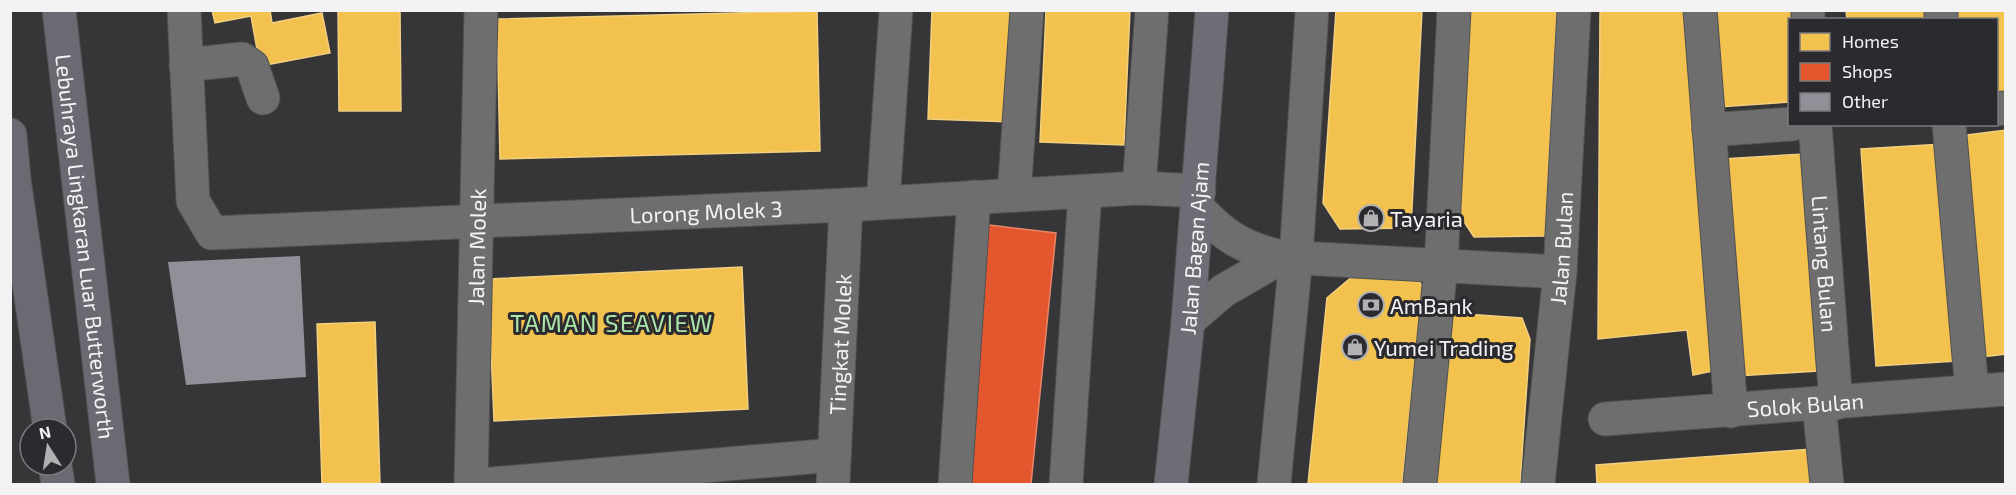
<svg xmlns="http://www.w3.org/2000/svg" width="2016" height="495" font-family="'Exo 2',sans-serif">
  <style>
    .homes { fill: #f2c14e; stroke: #f2d080; stroke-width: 1.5 }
    .shops { fill: #e4572e; stroke: #e8866a; stroke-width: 1.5 }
    .building { fill: #918f97 }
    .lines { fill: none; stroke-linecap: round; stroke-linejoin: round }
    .minor-casing { stroke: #515152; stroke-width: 35 }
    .major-casing { stroke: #515152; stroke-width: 35 }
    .highway-casing { stroke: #515152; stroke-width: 35 }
    .minor { stroke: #6e6e6f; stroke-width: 33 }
    .major { stroke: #6f6c75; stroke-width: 33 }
    .highway { stroke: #6c6973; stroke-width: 33 }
    .labels { text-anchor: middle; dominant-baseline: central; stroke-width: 6; stroke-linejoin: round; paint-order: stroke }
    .street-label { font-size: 22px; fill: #f3f3f5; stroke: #2b2a2e }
    .poi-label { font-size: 22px; fill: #f3f3f5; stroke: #2b2a2e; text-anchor: start }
    .neighbourhood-label { font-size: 24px; letter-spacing: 1.5px; fill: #abe5a9; stroke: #2b2a2e }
  </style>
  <rect width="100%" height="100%" fill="#363537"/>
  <!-- homes -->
  <path class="homes" d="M212 10H270L272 23 322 13 330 53 260 66 251 16 215 23Z
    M338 10H400L401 111H339Z
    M932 10H1017L1012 122 928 119Z
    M1046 10H1130L1124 145 1040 142Z
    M1336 10H1422L1411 228 1340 229 1323 203Z
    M1471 10H1557L1545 236 1474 237 1457 211Z
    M1600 10H1686L1718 370 1693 375 1687 330 1598 339Z
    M1711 10H1793L1794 20H1790V102L1718 107Z
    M1846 10H1929V20H1847Z
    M1951 10H2006V92H1996V20H1952Z
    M817 11 820 151 500 159 497 19Z
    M2006 130V354L1982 357 1959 136Z
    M1943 144 1957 361 1876 366 1861 149Z
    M1804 154 1818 371 1737 376 1722 159Z
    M742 267 748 409 494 421 488 279Z
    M1359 271 1415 274 1423 288 1402 484H1308L1327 298Z
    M1451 313 1522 318 1530 339 1520 484H1433Z
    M375 322 380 484H322L317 324Z
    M1812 449 1814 484H1597L1596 465Z"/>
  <!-- shops -->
  <path class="shops" d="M981 224 1056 233 1031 484H964Z"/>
  <!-- building -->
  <path class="building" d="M300 256 306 377 186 385 168 262Z"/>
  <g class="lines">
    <defs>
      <g id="minor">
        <path id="s1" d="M184 10 193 201 212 233 846 205 1139 188 1199 191"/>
        <path d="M1700 10 1731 411"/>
        <path d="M1808 10V20"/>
        <path d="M1941 10V20"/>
        <path d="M186 65 242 59 252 66 263 98"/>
        <path d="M1996 109 2006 108"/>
        <path id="s2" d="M1815 124 1836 403"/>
        <path d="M1949 124 1972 391"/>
        <path d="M1709 130 1792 124"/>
        <path d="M1139 188 1152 10"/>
        <path d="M1014 195 1027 10"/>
        <path d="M883 202 896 10"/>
        <path d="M1197 207C1224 236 1242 248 1282 257L1560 272"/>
        <path d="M1188 321 1223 291 1282 257"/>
        <path d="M1819 405 1827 484"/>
        <path id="s3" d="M1605 419 2006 389"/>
        <path id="s4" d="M471 484 481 10"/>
        <path d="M491 484 834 455"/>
        <path id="s5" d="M833 484 846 205"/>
        <path d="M955 484 974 197"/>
        <path d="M1066 484 1085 192"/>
        <path d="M1274 484 1296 257 1312 10"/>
        <path d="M1420 484 1441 265 1454 10"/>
        <path id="s6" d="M1538 484 1560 272 1574 10"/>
      </g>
      <g id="major">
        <path id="s7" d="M1171 484 1188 321 1212 10"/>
      </g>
      <g id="highway">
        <path id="s8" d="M59 10 113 484"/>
        <path d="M10 135 14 179 50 429"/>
        <path d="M55 465 58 484"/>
      </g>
    </defs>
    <!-- minor casing -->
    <use href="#minor" class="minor-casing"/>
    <!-- major casing -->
    <use href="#major" class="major-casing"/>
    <!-- highway casing -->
    <use href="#highway" class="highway-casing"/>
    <!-- minor -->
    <use href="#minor" class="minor"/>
    <!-- major -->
    <use href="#major" class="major"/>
    <!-- highway -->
    <use href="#highway" class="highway"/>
  </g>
  <!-- icons -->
  <defs>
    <symbol id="shop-ring" viewBox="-11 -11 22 22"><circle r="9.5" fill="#2b2a2e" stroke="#b1b0b2" stroke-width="1.5"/><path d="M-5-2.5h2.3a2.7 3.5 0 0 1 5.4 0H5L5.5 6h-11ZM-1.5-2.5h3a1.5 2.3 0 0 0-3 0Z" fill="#b1b0b2"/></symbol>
    <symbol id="bank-ring" viewBox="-11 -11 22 22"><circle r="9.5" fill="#2b2a2e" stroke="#b1b0b2" stroke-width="1.5"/><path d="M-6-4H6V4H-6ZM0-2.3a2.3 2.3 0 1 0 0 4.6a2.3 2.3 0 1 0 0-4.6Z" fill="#b1b0b2"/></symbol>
  </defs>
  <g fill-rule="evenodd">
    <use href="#shop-ring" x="1356" y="203" width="30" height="30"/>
    <use href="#bank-ring" x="1356" y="290" width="30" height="30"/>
    <use href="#shop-ring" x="1340" y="332" width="30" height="30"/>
  </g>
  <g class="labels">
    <!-- street labels -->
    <g class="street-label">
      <text stroke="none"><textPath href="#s1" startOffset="723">Lorong Molek 3</textPath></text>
      <text stroke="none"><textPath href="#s4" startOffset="237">Jalan Molek</textPath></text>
      <text stroke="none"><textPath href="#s8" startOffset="238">Lebuhraya Lingkaran Luar Butterworth</textPath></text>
      <text stroke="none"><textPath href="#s7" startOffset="237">Jalan Bagan Ajam</textPath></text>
      <text stroke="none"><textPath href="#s6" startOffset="237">Jalan Bulan</textPath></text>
      <text stroke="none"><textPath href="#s2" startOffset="140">Lintang Bulan</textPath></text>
      <text stroke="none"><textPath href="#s5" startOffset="140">Tingkat Molek</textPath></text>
      <text stroke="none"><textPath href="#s3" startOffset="201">Solok Bulan</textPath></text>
    </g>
    <!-- poi labels -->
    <g class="poi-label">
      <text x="1390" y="218">Tayaria</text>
      <text x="1390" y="305">AmBank</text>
      <text x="1374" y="347">Yumei Trading</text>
    </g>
    <!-- neighbourhood labels -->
    <g class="neighbourhood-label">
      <text x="612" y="322">TAMAN SEAVIEW</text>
    </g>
  </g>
  <!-- border -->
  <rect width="2016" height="495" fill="none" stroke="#f3f3f5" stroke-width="24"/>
  <!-- legend -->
  <rect x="1788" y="18" width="210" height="108" fill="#2b2a2e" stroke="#7b7a7e" stroke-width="1.5"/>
  <rect x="1800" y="33" width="30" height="18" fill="#f2c14e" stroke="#7b7a7e" stroke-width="1.5"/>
  <text x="1842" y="48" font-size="18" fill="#f3f3f5">Homes</text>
  <rect x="1800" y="63" width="30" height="18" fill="#e4572e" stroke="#7b7a7e" stroke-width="1.5"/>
  <text x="1842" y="78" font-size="18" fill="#f3f3f5">Shops</text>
  <rect x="1800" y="93" width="30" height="18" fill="#918f97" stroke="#7b7a7e" stroke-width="1.5"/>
  <text x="1842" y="108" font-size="18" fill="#f3f3f5">Other</text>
  <!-- north arrow -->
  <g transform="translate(48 447) rotate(348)"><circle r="28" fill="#2b2a2e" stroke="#7b7a7e" stroke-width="1.5"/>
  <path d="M0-4.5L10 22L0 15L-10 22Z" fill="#b1b0b2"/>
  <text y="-9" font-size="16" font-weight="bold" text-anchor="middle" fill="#f3f3f5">N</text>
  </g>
</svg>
